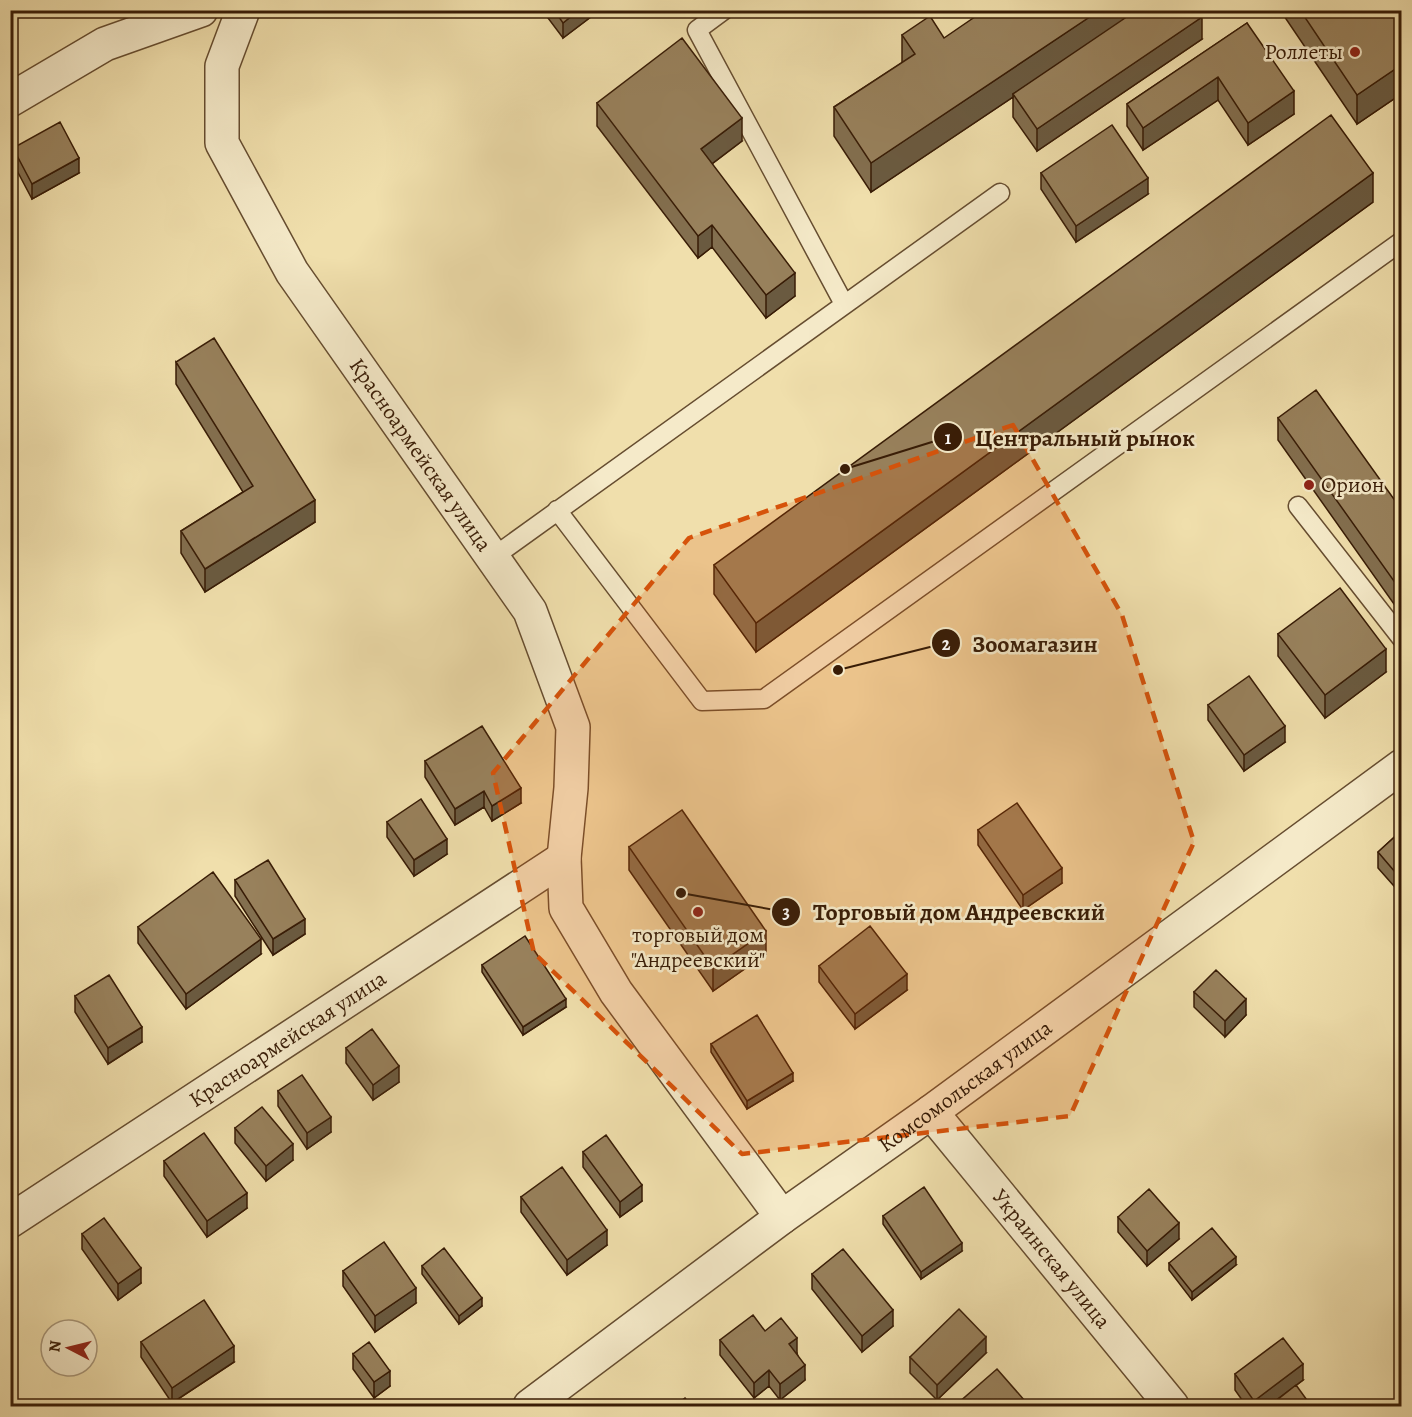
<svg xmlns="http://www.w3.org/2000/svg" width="1412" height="1417" font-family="Alegreya,serif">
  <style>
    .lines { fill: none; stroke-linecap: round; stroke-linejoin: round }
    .service-casing { stroke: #664d30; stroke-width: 21 }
    .minor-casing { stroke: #664d30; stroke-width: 36 }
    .tertiary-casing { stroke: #664d30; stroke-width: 36 }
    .service { stroke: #f5eac9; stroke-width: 18 }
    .minor { stroke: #f5eac9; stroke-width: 33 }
    .tertiary { stroke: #f5eac9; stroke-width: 33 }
    .wall { fill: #836f4f; stroke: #381c06; stroke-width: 1.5 }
    .shaded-wall { fill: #6a5a40; stroke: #381c06; stroke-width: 1.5 }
    .building { fill: #98815c; stroke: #381c06; stroke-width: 1.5 }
    .marked { fill: #d6530b; fill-opacity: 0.2; stroke: #d6530b; stroke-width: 4.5; stroke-dasharray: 12 8; stroke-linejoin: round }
    .poi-dot { fill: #8f2418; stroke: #f5eac9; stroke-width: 2 }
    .labels { text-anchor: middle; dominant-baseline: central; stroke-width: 5; stroke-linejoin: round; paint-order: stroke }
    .poi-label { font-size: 22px; fill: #381c06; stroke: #f5eac9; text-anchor: end }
    .street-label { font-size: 22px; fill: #381c06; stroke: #f5eac9 }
    .leader { fill: none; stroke: #381c06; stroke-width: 2 }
    .callout-dot { fill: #381c06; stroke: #f5eac9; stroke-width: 2 }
    .mark-label { font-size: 18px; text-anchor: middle; font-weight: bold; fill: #fff }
    .callout-label { font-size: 24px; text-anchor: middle; font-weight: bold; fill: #381c06; stroke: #f5eac9; stroke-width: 5; stroke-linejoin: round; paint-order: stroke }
  </style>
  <rect width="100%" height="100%" fill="#f0dfac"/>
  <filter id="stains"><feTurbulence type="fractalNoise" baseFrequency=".00333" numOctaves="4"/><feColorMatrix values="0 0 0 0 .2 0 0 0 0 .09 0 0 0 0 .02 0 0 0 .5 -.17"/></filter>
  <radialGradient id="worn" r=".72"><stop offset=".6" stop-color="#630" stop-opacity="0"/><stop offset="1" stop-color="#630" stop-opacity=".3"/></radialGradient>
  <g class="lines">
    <defs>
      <path id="service" d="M724 10 697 30 844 304
        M1298 506 1402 639
        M557 510 702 701 764 699 1402 241
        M492 558 1000 193"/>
      <g id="minor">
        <path id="s1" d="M243 10 222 66V143L292 272 530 611 573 727 571 788 564 858 566 908 616 992 782 1217"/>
        <path d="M10 100 105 44 201 10"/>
        <path id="s2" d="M931 1112 1172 1406"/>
        <path id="s3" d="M10 1221 564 858"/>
      </g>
      <g id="tertiary">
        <path id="s4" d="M530 1406 782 1217 931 1112 1402 766"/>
      </g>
    </defs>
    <!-- service casing -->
    <use href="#service" class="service-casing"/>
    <!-- minor casing -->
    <use href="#minor" class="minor-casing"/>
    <!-- tertiary casing -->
    <use href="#tertiary" class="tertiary-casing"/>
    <!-- service -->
    <use href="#service" class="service"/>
    <!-- minor -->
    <use href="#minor" class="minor"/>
    <!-- tertiary -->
    <use href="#tertiary" class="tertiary"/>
  </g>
  <!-- wall -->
  <path class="wall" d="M542 10H600L563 38Z
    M1125 10V18L1202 39 1037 151 1013 117V97L871 192 834 136V107L902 63V35L944 38Z
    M1280 10H1401V94L1357 124Z
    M1247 23 1294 114 1248 145 1218 100 1143 150 1127 126V104Z
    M597 103 742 141 712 164 795 296 766 318 712 247 698 258 597 126Z
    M13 148 79 173 32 199 13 163Z
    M1041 173 1148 194 1076 242 1041 189Z
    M1373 202 756 652 714 594V565Z
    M176 362 315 522 205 592 181 553V531L243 492 176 384Z
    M1278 418 1401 509V614L1278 440Z
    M1278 634 1386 672 1325 718 1278 656Z
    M1208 705 1285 742 1244 771 1208 720Z
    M425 761 521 803 492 821 484 807 455 825 425 777Z
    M387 822 447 854 414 876 387 837Z
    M978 830 1062 883 1023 910 978 845Z
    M1401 831V894L1378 868V852Z
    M629 847 766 954 713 991 629 870Z
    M235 880 305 934 273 955 235 896Z
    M138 927 261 954 186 1009 138 943Z
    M482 965 566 1007 523 1035 482 972Z
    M819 966 907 990 855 1029 819 982Z
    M1194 992 1246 1015 1225 1037 1194 1007Z
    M75 996 142 1042 108 1064 75 1012Z
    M711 1044 793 1081 747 1109 711 1052Z
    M346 1048 399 1082 373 1100 346 1063Z
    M278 1091 331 1132 307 1149 278 1106Z
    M235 1128 293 1160 266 1181 235 1143Z
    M583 1152 642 1201 620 1217 583 1167Z
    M164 1161 247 1208 207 1237 164 1176Z
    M521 1197 607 1245 567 1275 521 1212Z
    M883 1216 962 1251 921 1279 883 1224Z
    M1118 1217 1179 1239 1147 1266 1118 1232Z
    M82 1234 141 1283 118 1300 82 1249Z
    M1169 1263 1236 1265 1192 1300 1169 1270Z
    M422 1266 482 1306 459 1324 422 1274Z
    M343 1271 416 1303 375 1332 343 1286Z
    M812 1274 893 1326 862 1352 812 1289Z
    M765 1331 797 1353 805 1380 780 1400 769 1386 754 1398 720 1355V1340Z
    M141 1342 234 1362 172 1403 141 1357Z
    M986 1353 937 1400 910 1373V1357Z
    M353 1354 390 1386 374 1398 353 1369Z
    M1235 1374 1303 1380 1267 1407H1247L1235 1390Z"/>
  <!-- shaded-wall -->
  <path class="shaded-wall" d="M579 10H600L563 38V23Z
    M1100 10H1125V23L1013 94V97L871 192V163Z
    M1202 17V39L1037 151V129Z
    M1401 65V94L1357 124V95Z
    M1218 77V100L1143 150V128Z
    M1294 91V114L1248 145V123Z
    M742 118V141L701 172V149Z
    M79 158V173L32 199V184Z
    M1373 173V202L756 652V623Z
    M1148 178V194L1076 242V226Z
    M712 225V247L698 258V236Z
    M795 273V296L766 318V295Z
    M315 500V522L205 592V569Z
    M1386 649V672L1325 718V695Z
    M1285 726V742L1244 771V755Z
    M521 788V803L492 821V806Z
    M484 791V807L455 825V809Z
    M447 839V854L414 876V860Z
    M1062 868V883L1023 910V895Z
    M305 919V934L273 955V939Z
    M766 931V954L713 991V968Z
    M261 939V954L186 1009V994Z
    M907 974V990L855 1029V1014Z
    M566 999V1007L523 1035V1027Z
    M1246 999V1015L1225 1037V1021Z
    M142 1027V1042L108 1064V1048Z
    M399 1066V1082L373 1100V1085Z
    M793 1073V1081L747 1109V1101Z
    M331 1117V1132L307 1149V1133Z
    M293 1144V1160L266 1181V1166Z
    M642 1185V1201L620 1217V1202Z
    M247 1193V1208L207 1237V1221Z
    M1179 1223V1239L1147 1266V1251Z
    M607 1230V1245L567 1275V1260Z
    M962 1243V1251L921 1279V1272Z
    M1236 1257V1265L1192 1300V1292Z
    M141 1268V1283L118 1300V1284Z
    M416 1288V1303L375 1332V1316Z
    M482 1298V1306L459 1324V1316Z
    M893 1310V1326L862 1352V1336Z
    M986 1337V1353L937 1400V1385Z
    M797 1338V1353L789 1360V1344Z
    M234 1346V1362L172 1403V1388Z
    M1303 1364V1380L1267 1407H1254V1401Z
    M805 1365V1380L780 1400V1384Z
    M769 1370V1386L754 1398V1383Z
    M390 1371V1386L374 1398V1382Z
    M1025 1401V1407H1019Z"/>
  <!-- building -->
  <path class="building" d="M554 10H579L563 23Z
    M985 10H1100L871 163 834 107 915 54 902 35 930 16 944 38Z
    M1137 10H1198L1202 17 1037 129 1013 94Z
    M1300 10H1401V65L1357 95Z
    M1247 23 1294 91 1248 123 1218 77 1143 128 1127 104Z
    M682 38 742 118 701 149 795 273 766 295 712 225 698 236 597 103Z
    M1331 115 1373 173 756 623 714 565Z
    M60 122 79 158 32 184 13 148Z
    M1112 125 1148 178 1076 226 1041 173Z
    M214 338 315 500 205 569 181 531 253 486 176 362Z
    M1316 390 1401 509V591L1278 418Z
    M1340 588 1386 649 1325 695 1278 634Z
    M1249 676 1285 726 1244 755 1208 705Z
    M482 726 521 788 492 806 484 791 455 809 425 761Z
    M421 799 447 839 414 860 387 822Z
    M1017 803 1062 868 1023 895 978 830Z
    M682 810 766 931 713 968 629 847Z
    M1401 831V879L1378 852Z
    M268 860 305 919 273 939 235 880Z
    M213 872 261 939 186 994 138 927Z
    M870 926 907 974 855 1014 819 966Z
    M525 936 566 999 523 1027 482 965Z
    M1216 970 1246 999 1225 1021 1194 992Z
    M109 975 142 1027 108 1048 75 996Z
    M757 1015 793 1073 747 1101 711 1044Z
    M372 1029 399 1066 373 1085 346 1048Z
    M302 1075 331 1117 307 1133 278 1091Z
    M262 1107 293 1144 266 1166 235 1128Z
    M204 1133 247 1193 207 1221 164 1161Z
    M606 1135 642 1185 620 1202 583 1152Z
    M562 1167 607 1230 567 1260 521 1197Z
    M924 1187 962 1243 921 1272 883 1216Z
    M1149 1189 1179 1223 1147 1251 1118 1217Z
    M104 1218 141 1268 118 1284 82 1234Z
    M1212 1228 1236 1257 1192 1292 1169 1263Z
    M384 1242 416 1288 375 1316 343 1271Z
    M444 1248 482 1298 459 1316 422 1266Z
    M843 1249 893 1310 862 1336 812 1274Z
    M204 1300 234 1346 172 1388 141 1342Z
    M959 1309 986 1337 937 1385 910 1357Z
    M753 1315 765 1331 781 1318 797 1338 789 1344 805 1365 780 1384 769 1370 754 1383 720 1340Z
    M1283 1338 1303 1364 1254 1401 1235 1374Z
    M369 1342 390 1371 374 1382 353 1354Z
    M997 1369 1025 1401 1019 1407H959L957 1404Z
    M1296 1385 1312 1407H1268Z
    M685 1398 692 1407H673Z"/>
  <!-- marked area -->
  <path class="marked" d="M1013 425 1122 615 1194 842 1070 1116 742 1154 534 953 493 773 689 538Z"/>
  <!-- markers -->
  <g class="poi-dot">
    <circle cx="1355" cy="52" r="6"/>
    <circle cx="1309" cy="485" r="6"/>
    <circle cx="698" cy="912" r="6"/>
  </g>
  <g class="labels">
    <!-- poi labels -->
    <g class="poi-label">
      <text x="1343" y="52">Роллеты</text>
      <text x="1321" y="485" text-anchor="start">Орион</text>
      <text x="698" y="935" text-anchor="middle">торговый дом<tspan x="698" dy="25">"Андреевский"</tspan></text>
    </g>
    <!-- street labels -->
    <g class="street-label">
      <text stroke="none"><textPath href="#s1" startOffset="507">Красноармейская улица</textPath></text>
      <text stroke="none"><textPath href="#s3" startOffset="332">Красноармейская улица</textPath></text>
      <text stroke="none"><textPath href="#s4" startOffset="540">Комсомольская улица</textPath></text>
      <text stroke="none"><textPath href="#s2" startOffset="190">Украинская улица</textPath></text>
    </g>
  </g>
  <!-- callouts -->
  <path class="leader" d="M845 469L948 437M838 670L946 643M681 893L786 912"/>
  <g class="callout-dot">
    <circle cx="845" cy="469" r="6"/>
    <circle cx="838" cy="670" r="6"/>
    <circle cx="681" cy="893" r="6"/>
    <circle cx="948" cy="437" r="15"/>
    <circle cx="946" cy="643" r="15"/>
    <circle cx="786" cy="912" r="15"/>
  </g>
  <g class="mark-label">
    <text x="948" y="444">1</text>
    <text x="946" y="650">2</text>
    <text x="786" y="918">3</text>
  </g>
  <g class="callout-label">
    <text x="1085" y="446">Центральный рынок</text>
    <text x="1035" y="652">Зоомагазин</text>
    <text x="959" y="920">Торговый дом Андреевский</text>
  </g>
  <!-- margin -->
  <rect width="1412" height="1417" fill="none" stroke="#f0dfac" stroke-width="36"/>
  <rect x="12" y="12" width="1388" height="1393" fill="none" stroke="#381c06" stroke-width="3"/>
  <rect x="18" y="18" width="1376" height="1381" fill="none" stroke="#381c06" stroke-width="1.5"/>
  <!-- north arrow -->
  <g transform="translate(69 1348) rotate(277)"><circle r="28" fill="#f5eac9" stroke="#a9987b" stroke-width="1.5"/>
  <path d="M0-4.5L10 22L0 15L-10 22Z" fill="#8f2418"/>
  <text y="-9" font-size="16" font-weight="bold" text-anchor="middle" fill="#381c06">N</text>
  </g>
  <rect width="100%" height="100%" filter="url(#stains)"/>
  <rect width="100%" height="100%" fill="url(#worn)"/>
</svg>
